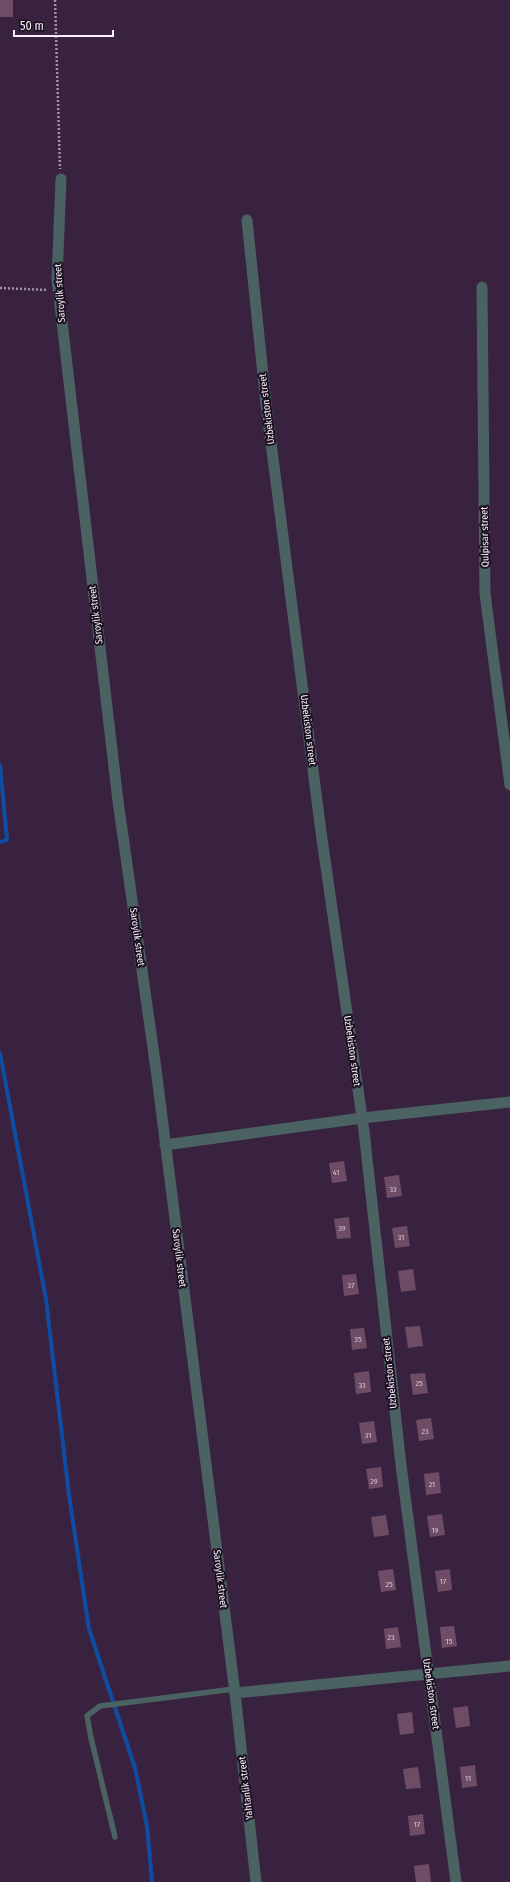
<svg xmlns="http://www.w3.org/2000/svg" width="510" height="1882" font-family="'Fira Sans Condensed',sans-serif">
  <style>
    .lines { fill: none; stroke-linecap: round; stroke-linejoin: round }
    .stream { stroke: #0e4da0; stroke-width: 4 }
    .building { fill: #6f4c65 }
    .path { stroke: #a291a7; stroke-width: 2.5; stroke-dasharray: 2 2; stroke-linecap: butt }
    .lane { stroke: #4b6262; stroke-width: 5.5 }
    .street { stroke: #4b6262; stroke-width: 11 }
    .labels { text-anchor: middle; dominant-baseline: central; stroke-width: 4; stroke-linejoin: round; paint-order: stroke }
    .number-label { font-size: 8px; fill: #d7c6d8 }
    .street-label { font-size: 10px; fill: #faeefe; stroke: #1b101e }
  </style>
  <rect width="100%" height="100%" fill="#392240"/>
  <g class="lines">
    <!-- stream -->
    <path class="stream" d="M0 765 7 840 0 842
      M0 1053 46 1299 69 1495 89 1629 135 1768 147 1826 152 1882"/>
  </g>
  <!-- building -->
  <path class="building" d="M0 0H13V17H0Z
    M344 1161 347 1181 332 1183 329 1163Z
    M399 1175 402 1196 387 1198 384 1177Z
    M349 1217 351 1238 337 1239 334 1219Z
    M407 1226 410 1246 395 1248 392 1228Z
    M413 1269 416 1290 401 1292 398 1271Z
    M356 1274 359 1294 344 1296 342 1275Z
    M420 1326 423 1346 408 1348 405 1327Z
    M364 1328 367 1348 352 1350 350 1329Z
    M369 1371 371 1392 356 1394 354 1373Z
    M425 1373 428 1393 413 1395 410 1374Z
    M431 1418 434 1439 419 1441 416 1420Z
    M374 1421 377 1442 362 1444 359 1423Z
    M381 1467 383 1487 369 1489 366 1469Z
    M439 1472 441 1493 426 1495 424 1474Z
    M442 1514 445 1535 430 1537 427 1516Z
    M386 1515 389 1535 374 1537 371 1517Z
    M393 1569 396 1590 381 1592 378 1571Z
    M450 1569 452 1590 438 1592 435 1571Z
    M454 1626 457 1646 442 1648 440 1627Z
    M398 1627 401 1647 386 1649 384 1629Z
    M468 1706 470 1726 456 1728 453 1708Z
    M412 1712 414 1733 400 1735 397 1714Z
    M475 1765 477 1786 462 1788 460 1767Z
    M418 1767 421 1788 406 1789 403 1769Z
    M423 1814 425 1834 410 1836 408 1816Z
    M429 1864 431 1882H416L414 1866Z"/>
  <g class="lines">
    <!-- path -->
    <path class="path" d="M55 0 60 169
      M0 288 48 290"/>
    <!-- lane -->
    <path class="lane" d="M115 1837 91 1738 87 1716 100 1706 234 1689"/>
    <!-- street -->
    <path class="street" d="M61 179 57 279 118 801 156 1069 235 1693 256 1882
      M247 220 266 404 321 832 364 1131 401 1465 456 1882
      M482 287 485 594 510 785
      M165 1145 362 1118 510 1102
      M235 1693 510 1666"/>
  </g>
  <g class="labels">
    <!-- number labels -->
    <g class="number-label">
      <text x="336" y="1172">41</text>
      <text x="393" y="1189">33</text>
      <text x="342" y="1228">39</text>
      <text x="401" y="1237">31</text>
      <text x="351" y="1285">37</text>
      <text x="358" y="1339">35</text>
      <text x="419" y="1383">25</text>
      <text x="362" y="1385">33</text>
      <text x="425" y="1431">23</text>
      <text x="368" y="1435">31</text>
      <text x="374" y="1481">29</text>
      <text x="432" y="1484">21</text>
      <text x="435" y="1530">19</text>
      <text x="443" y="1581">17</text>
      <text x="389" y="1584">25</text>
      <text x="391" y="1637">23</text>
      <text x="449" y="1641">15</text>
      <text x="468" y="1778">11</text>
      <text x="417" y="1824">17</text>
    </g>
    <!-- street labels -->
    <g class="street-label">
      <text transform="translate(60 293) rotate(-94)">Saroylik street</text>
      <text transform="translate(267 409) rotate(-97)">Uzbekiston street</text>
      <text transform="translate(485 537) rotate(-91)">Qulpisar street</text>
      <text transform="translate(96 615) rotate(-97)">Saroylik street</text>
      <text transform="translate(308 730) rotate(83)">Uzbekiston street</text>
      <text transform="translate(137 937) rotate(82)">Saroylik street</text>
      <text transform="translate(352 1051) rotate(82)">Uzbekiston street</text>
      <text transform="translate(179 1258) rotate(83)">Saroylik street</text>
      <text transform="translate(390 1373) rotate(-96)">Uzbekiston street</text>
      <text transform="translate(220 1579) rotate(83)">Saroylik street</text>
      <text transform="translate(431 1694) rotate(82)">Uzbekiston street</text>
      <text transform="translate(246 1788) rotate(-97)">Yahtanlik street</text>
    </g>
  </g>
  <!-- scale -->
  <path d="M14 30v6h99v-6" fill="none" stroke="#faeefe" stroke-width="2"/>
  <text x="20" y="30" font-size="12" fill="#faeefe" stroke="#1b101e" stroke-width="3" paint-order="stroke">50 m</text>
</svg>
